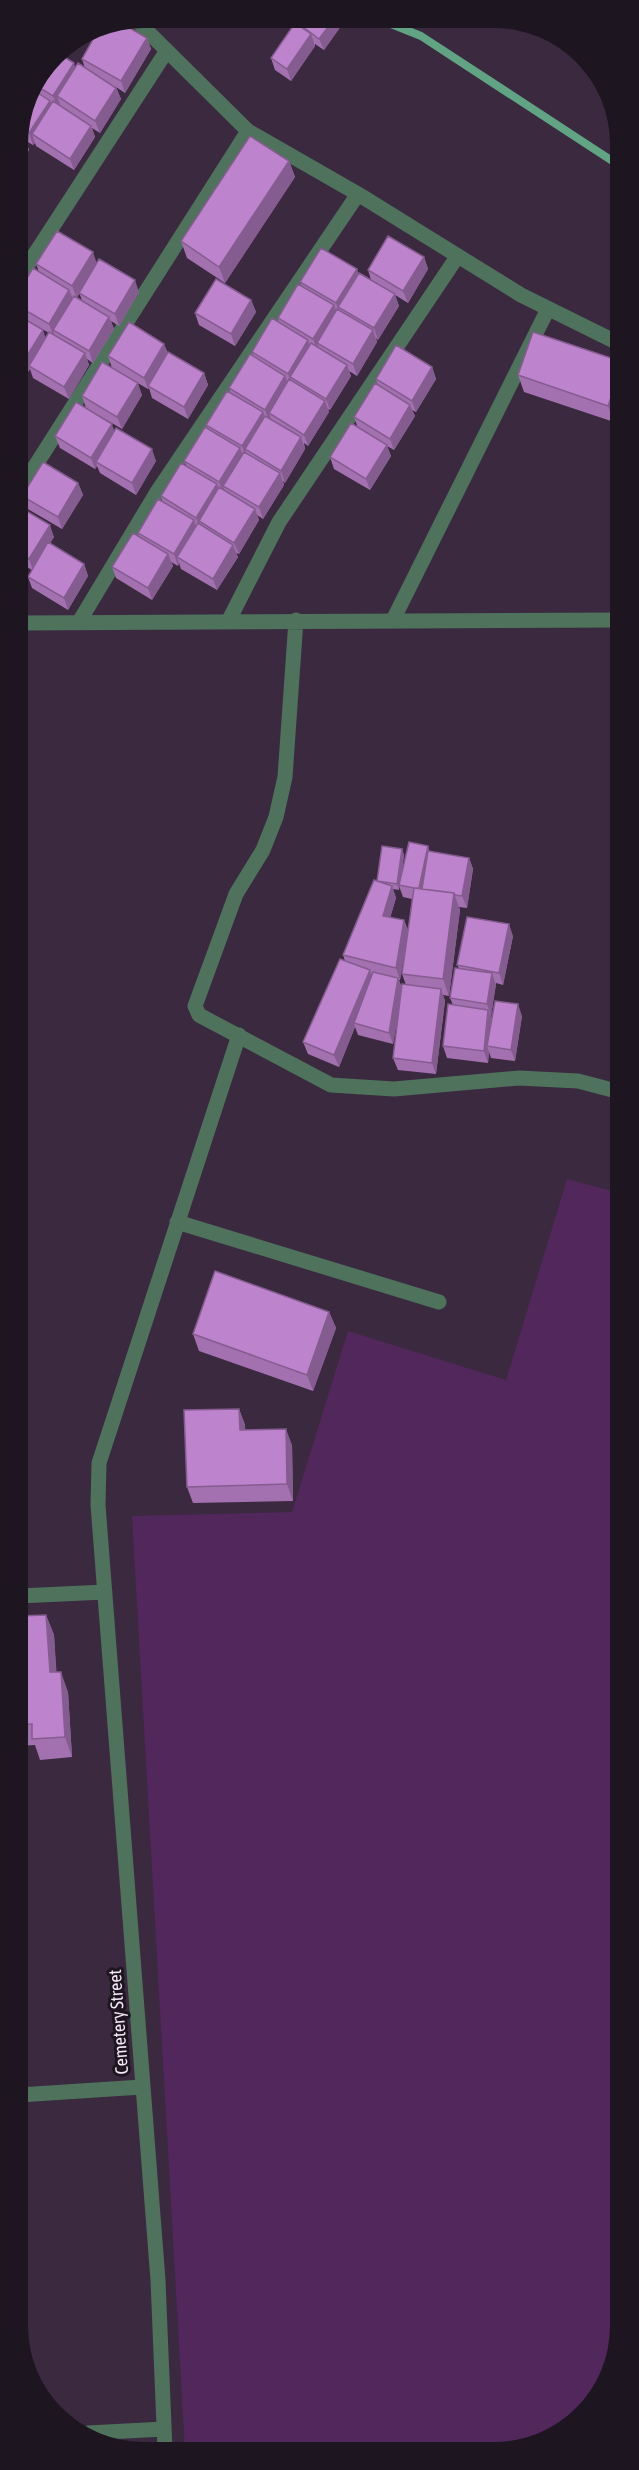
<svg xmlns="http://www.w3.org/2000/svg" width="639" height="2470" font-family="'Asap Condensed',sans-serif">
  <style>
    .green { fill: #51275c }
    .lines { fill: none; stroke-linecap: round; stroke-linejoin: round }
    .stream { stroke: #60a484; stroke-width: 8 }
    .minor { stroke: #4e725b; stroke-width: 15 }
    .wall { fill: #a371b0; fill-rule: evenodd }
    .shaded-wall { fill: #855c90 }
    .building { fill: #be83cd; stroke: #855c90; stroke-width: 1.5 }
    .labels { text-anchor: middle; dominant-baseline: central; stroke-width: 6; stroke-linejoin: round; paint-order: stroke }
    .street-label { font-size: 18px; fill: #f5e9f8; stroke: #1d1520 }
  </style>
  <rect width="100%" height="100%" fill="#3b2940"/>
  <!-- green -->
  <path class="green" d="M567 1179 620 1193 621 2333 589 2409 551 2439 511 2451 185 2450 132 1516 292 1512 348 1331 506 1380Z"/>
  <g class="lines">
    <!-- stream -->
    <path class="stream" d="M381 20 421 36 620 166"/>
    <!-- minor -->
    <path class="minor" d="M136 20 248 131 358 194 521 295 620 344
      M18 280 166 52
      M18 493 248 131
      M296 620 285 777 276 817 263 850 236 894 195 1006 199 1015 331 1085 394 1089 519 1078 578 1081 620 1092
      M393 620 548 309
      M79 622 157 492 358 194
      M228 622 279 522 457 257
      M18 623 620 620
      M177 1222 439 1302
      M19 1596 105 1592
      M19 2095 142 2087
      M88 2433 164 2429
      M165 2450 158 2280 98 1505 99 1463 239 1035"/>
  </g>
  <!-- wall -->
  <path class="wall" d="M293 19H346L324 50 315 44V46L291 81 275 70 271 58 298 26V23Z
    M147 38 151 49 125 93 116 87 121 99 100 133 92 128 95 137 74 170 36 146 35 143 33 145 26 141 29 150 18 167V137L28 96 55 55 76 67 85 68 82 59Z
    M289 161 295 177 225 283 187 258 181 241Z
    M424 257 428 269 408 303 395 295 399 306 378 340 376 338 377 342 357 376 349 371 351 376 330 410 328 409 329 412 308 446 304 443 305 449 285 483 283 481 284 485 263 519 257 515 259 520 239 554 236 553 238 557 217 590 181 569 179 563 178 566 171 562 173 566 152 600 116 578 112 567 139 537 138 533 162 501 161 496 186 465 184 461 208 429 206 425 231 393 229 388 253 356 252 352 279 323 278 318 302 286 300 282 357 269 358 274 371 280 368 270Z
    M97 263 139 292 119 326 111 321 114 329 93 363 87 359 89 365 69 399 33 378 30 369 26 375 18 371V315L46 338 49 333 18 315V293L39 272 36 264ZM79 293 82 300 77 297Z
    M251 300 256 312 235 346 199 325 195 313Z
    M168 353 204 373 208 385 188 419 152 398 149 388 148 389 122 374 142 395 122 429 86 408 82 396 112 368 108 356Z
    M620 361V405L614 422 524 392 518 375Z
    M432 367 436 379 416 412 412 410 415 416 394 450 387 446 391 456 370 490 334 469 330 457 358 428 354 417 378 385 376 379Z
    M114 431 156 461 136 495 100 473 97 466 95 469 60 448 55 436Z
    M78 483 83 495 62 529 26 508 22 496Z
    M18 506 54 537 50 543 84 564 88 576 68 610 32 588 28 577 32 570 18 562Z
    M402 849 404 855 401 878 430 852 469 858 473 869 467 908 459 907 460 910 449 996 443 995 445 1001 436 1074 398 1070 393 1058 399 1010 393 1044 358 1035 355 1027 339 1067 308 1054 303 1042 345 961 343 955 377 880ZM399 886 403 897 412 899 408 930 404 920 390 918 396 898 393 889 399 890ZM406 943 402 974 406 985 402 988 399 980H400Z
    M513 936 503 985 496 983 491 1016 492 1018 522 1016 515 1061 491 1058 489 1052 488 1063 447 1058 443 1046 453 1005 450 998 459 968 457 965Z
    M329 1312 336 1328 313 1391 199 1351 193 1334Z
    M239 1409 245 1425V1430L292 1445 293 1501 193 1503 187 1487Z
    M46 1615 54 1635 56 1672 68 1692 72 1757 40 1760 35 1745 19 1746V1616Z"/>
  <!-- shaded-wall -->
  <path class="shaded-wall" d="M334 19H346L324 50 319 39Z
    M311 34 315 46 291 81 287 69Z
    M147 38 151 49 125 93 121 81Z
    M74 63 78 75 57 96 60 104 57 107 53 96Z
    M116 88 121 99 100 133 95 121Z
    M50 101 55 113 32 134 35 143 33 145 29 133Z
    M91 126 95 137 74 170 70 159Z
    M25 138 29 150 18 167V148Z
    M289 161 295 177 225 283 219 267Z
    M93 252 97 264 77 298 72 286Z
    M424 257 428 269 408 303 403 291Z
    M357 269 361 281 338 307 341 314 340 315 336 303Z
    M135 280 139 292 119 326 115 314Z
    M69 290 74 301 53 330 54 333 53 335 49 324Z
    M395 294 399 306 378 340 374 328Z
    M251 300 256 312 235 346 231 334Z
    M334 305 338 317 317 343 319 349 318 351 313 339Z
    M109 317 114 329 93 363 89 351Z
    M43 330 47 342 29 366 30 369 26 375 22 364Z
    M373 330 377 342 357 376 353 364Z
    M308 340 312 352 290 377 293 384 292 385 288 374Z
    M164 344 169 355 148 386V389L144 378Z
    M85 353 89 365 69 399 64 387Z
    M347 365 351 376 330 410 326 399Z
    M432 367 436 379 416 412 412 401Z
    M620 371V405L614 422 608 406Z
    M204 373 208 385 188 419 184 407Z
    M285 376 290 388 269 413 271 419 269 422 265 410Z
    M138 383 142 395 122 429 117 417Z
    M325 401 329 412 308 446 304 435Z
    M410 405 415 416 394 450 390 439Z
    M263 412 267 424 245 449 247 456 246 458 242 446Z
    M112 424 116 436 96 462 97 466 95 469 91 458Z
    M301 437 305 449 285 483 281 471Z
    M387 445 391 456 370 490 366 479Z
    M240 448 245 460 223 486 225 491 224 494 219 482Z
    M152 449 156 461 136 495 132 483Z
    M280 473 284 485 263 519 259 507Z
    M78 483 83 495 62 529 58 517Z
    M217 484 221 496 199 521 201 529V530L196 518Z
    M255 509 259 520 239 554 234 543Z
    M194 520 198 532 177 557 179 563 178 566 174 554Z
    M50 525 54 537 33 570 29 559Z
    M233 545 238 557 217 590 213 579Z
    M168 554 173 566 152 600 148 588Z
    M84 564 88 576 68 610 64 598Z
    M428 846 432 858 422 890H419Z
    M402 849 404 855 399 890 397 884Z
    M469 858 473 869 467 908 462 896Z
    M392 886 396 898 387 928 383 916Z
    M454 893 460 910 449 996 443 979Z
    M404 920 408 931 400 980 396 968Z
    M509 924 513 936 503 985 499 973Z
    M370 970 374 982 354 1023 355 1027 339 1067 334 1055Z
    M492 973 496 985 491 1016 487 1004Z
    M398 978 402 990 393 1044 389 1033Z
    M441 989 445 1001 436 1074 432 1063Z
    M518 1004 522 1016 515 1061 511 1050Z
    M488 1010 493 1021 487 1046 489 1052 488 1063 484 1051Z
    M329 1312 336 1328 313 1391 307 1375Z
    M239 1409 245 1425 246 1446 240 1430Z
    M286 1429 292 1445 293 1501 287 1484Z
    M46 1615 54 1635 58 1693 50 1672Z
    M61 1672 68 1692 72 1757 65 1737Z"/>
  <!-- building -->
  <path class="building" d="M301 19H334L319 39 298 23Z
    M121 23 147 38 121 81 82 59 100 27Z
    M295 23 311 34 287 69 271 58Z
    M58 53 74 63 53 96 35 85 55 55Z
    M78 63 116 88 95 121 57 96Z
    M32 89 50 101 29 133 20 128 28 96Z
    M53 101 91 126 70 159 32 134Z
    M19 134 25 138 18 148V137Z
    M250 136 289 161 219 267 181 241Z
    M57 231 93 252 72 286 36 264Z
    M388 236 424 257 403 291 368 270Z
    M321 248 357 269 336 303 300 282Z
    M99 259 135 280 115 314 79 293Z
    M33 268 69 290 49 324 18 306V293Z
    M359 273 395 294 374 328 338 307Z
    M216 279 251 300 231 334 195 313Z
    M298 284 334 305 313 339 278 318Z
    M74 296 109 317 89 351 53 330Z
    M337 309 373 330 353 364 317 343Z
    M18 315 43 330 22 364 18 362Z
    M272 318 308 340 288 374 252 352Z
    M129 322 164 344 144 378 108 356Z
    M49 332 85 353 64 387 29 366Z
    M533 332 620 361V371L608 406 518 375Z
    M311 343 347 365 326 399 290 377Z
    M396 345 432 367 412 401 376 379Z
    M168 352 204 373 184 407 148 386Z
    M250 354 285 376 265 410 229 388Z
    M102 362 138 383 117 417 82 396Z
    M289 379 325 401 304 435 269 413Z
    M375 383 410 405 390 439 354 417Z
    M227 391 263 412 242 446 206 425Z
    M76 402 112 424 91 458 55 436Z
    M265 416 301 437 281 471 245 449Z
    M351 423 387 445 366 479 330 457Z
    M205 427 240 448 219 482 184 461Z
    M116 428 152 449 132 483 96 462Z
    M244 452 280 473 259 507 223 486Z
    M43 462 78 483 58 517 22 496Z
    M181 463 217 484 196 518 161 496Z
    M219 487 255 509 234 543 199 521Z
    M158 499 194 520 174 554 138 533Z
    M18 506 50 525 29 559 18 552Z
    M198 523 233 545 213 579 177 557Z
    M133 533 168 554 148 588 112 567Z
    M48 542 84 564 64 598 28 577Z
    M409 842 428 846 419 888H414L399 885Z
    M382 846 402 849 397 884 377 881Z
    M428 851 469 858 462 896 455 895 454 893 422 889Z
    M374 880 392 886 383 916 404 920 396 968 343 955Z
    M414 888 454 893 443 979 402 974Z
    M467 917 509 924 499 973 457 965Z
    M340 959 370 970 334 1055 303 1042Z
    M455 968 492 973 487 1004 450 998Z
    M373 972 398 978 389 1033 354 1023Z
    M402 984 441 989 432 1063 393 1058Z
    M495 1001 518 1004 511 1050 487 1046Z
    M448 1004 488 1010 484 1051 443 1046Z
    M215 1271 329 1312 307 1375 193 1334Z
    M239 1409 240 1430 286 1429 287 1484 187 1487 184 1410Z
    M46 1615 50 1672H61L65 1737 32 1739V1724L19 1725V1616Z"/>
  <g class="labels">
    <!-- street labels -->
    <g class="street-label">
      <text transform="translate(118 2022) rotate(-94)">Cemetery Street</text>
    </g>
  </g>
  <!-- crop -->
  <path d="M0 0H639V2470H0ZM144 28H494A116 116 0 0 1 610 144V2326A116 116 0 0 1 494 2442H144A116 116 0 0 1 28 2326V144A116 116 0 0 1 144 28Z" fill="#1d1520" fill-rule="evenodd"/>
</svg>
